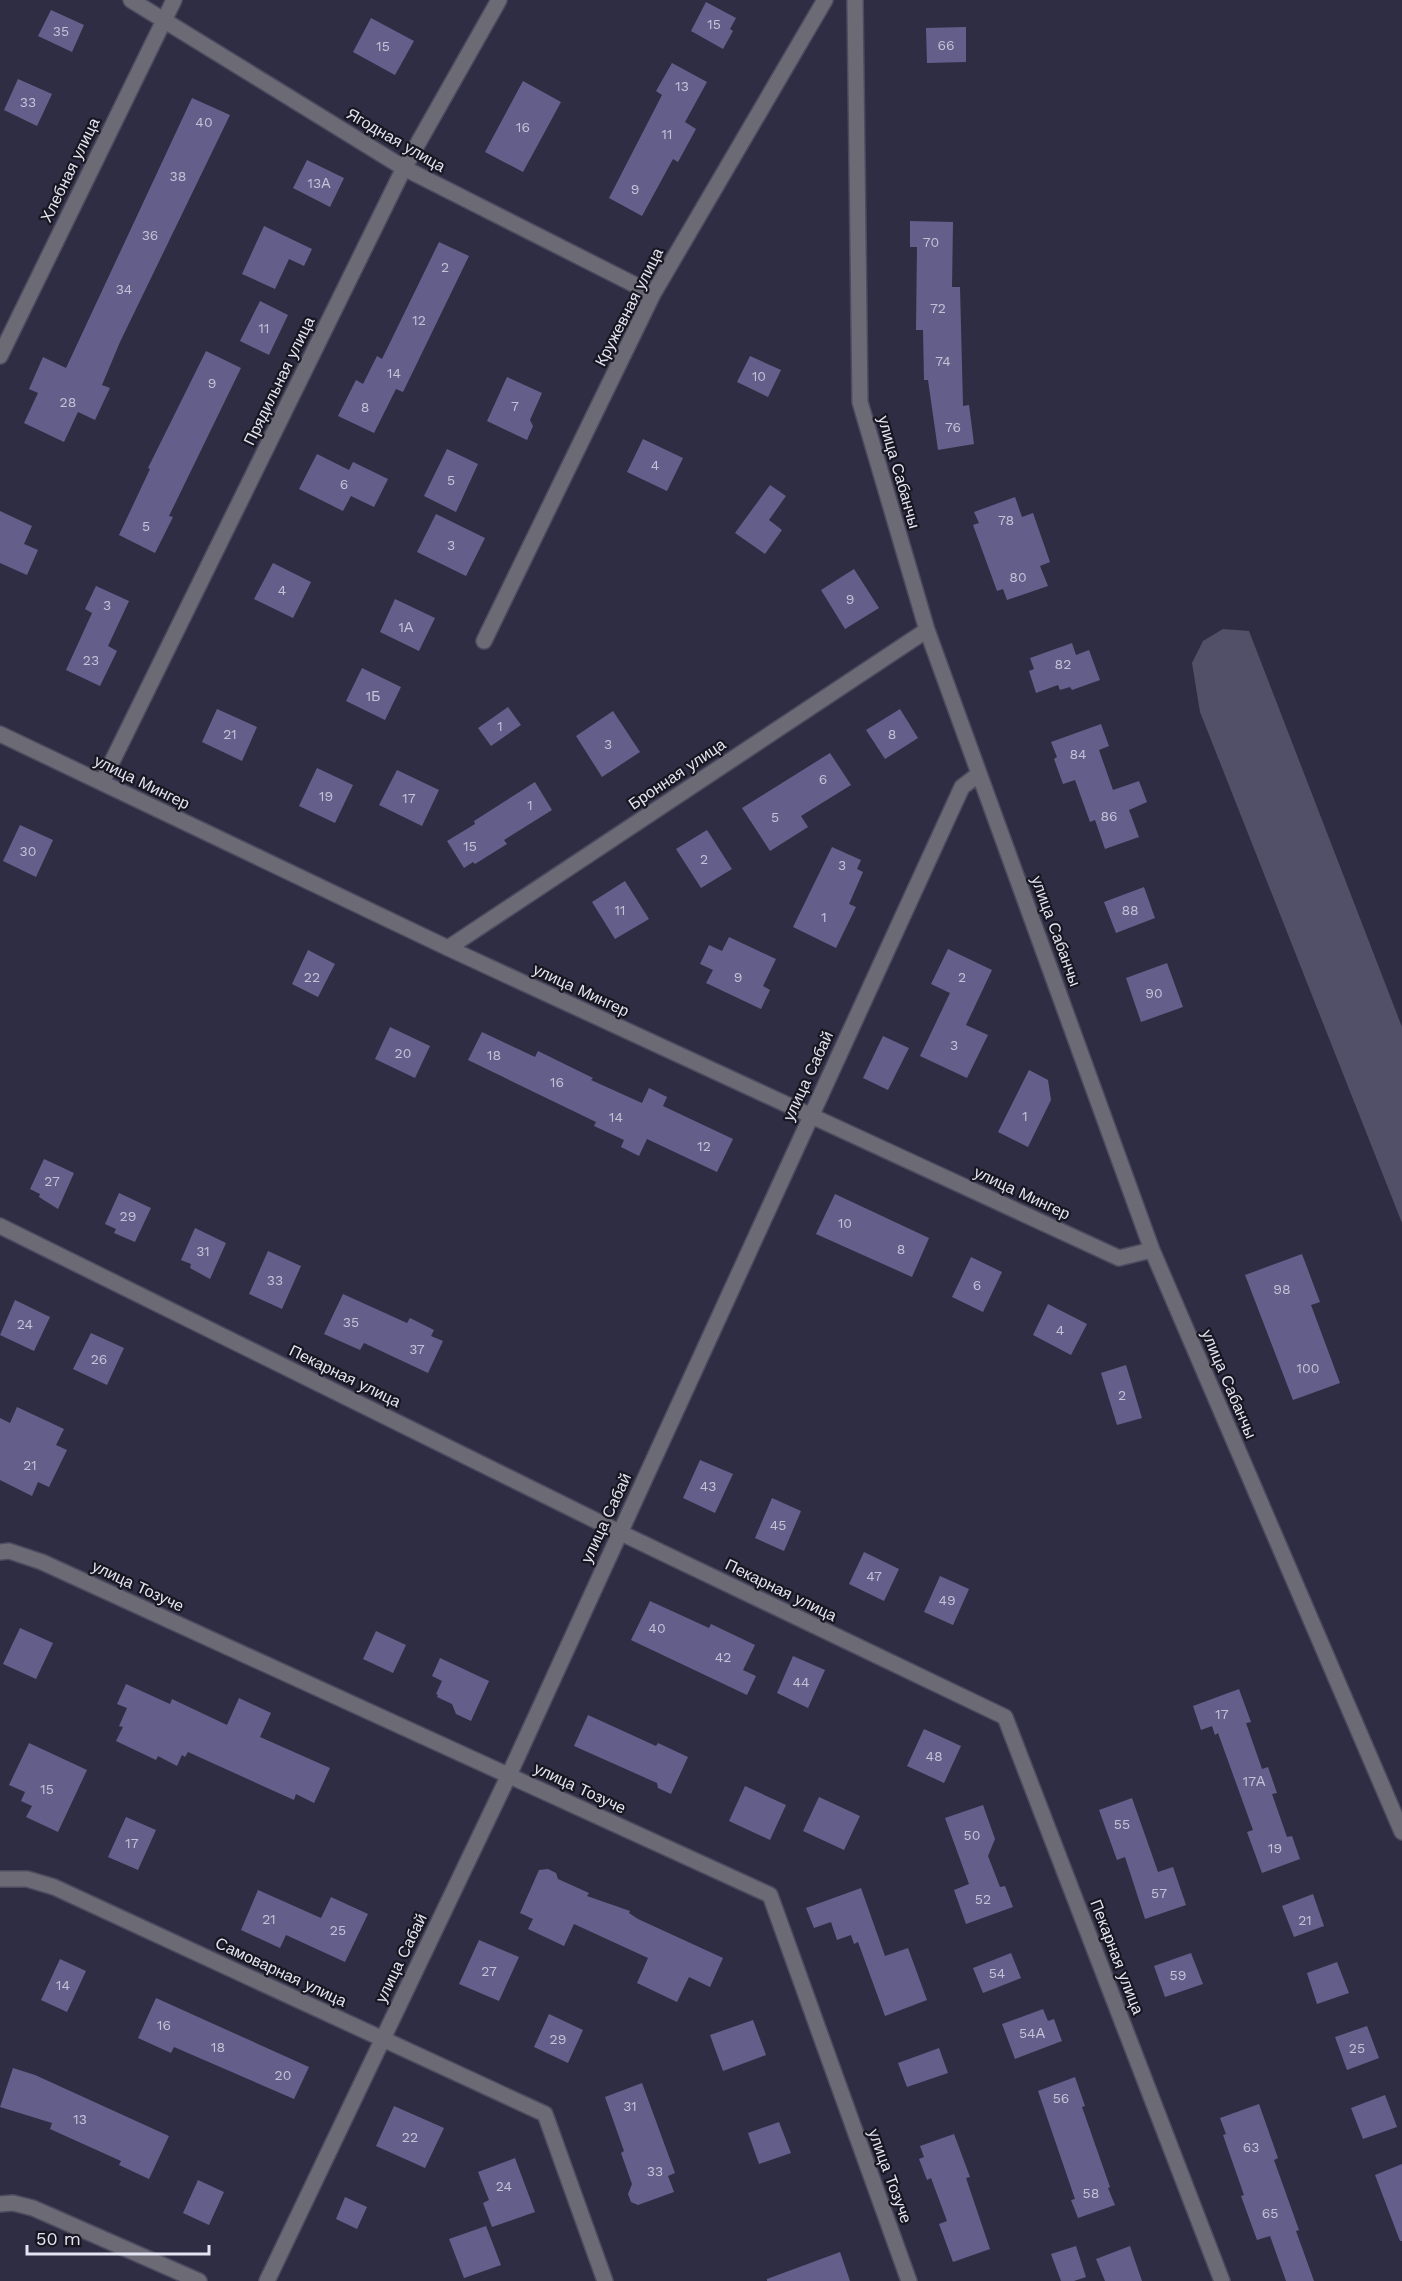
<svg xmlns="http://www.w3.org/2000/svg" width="1402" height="2281" font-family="'Work Sans',sans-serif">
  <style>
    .green { fill: #524f69 }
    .building { fill: #645f8a }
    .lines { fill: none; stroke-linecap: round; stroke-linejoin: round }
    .street-casing { stroke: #4c4a5f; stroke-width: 18 }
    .street { stroke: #6b6a75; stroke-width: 15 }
    .labels { text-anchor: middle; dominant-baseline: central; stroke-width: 4.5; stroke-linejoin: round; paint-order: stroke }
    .number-label { font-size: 14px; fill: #c3c2d7 }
    .street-label { font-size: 16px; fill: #e3e3f1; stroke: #181721 }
  </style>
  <rect width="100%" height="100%" fill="#2f2d43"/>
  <!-- green -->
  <path class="green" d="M1223 629 1249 631 1402 1027V1223L1200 712 1192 663 1203 641Z"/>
  <!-- building -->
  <path class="building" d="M706 2 736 18 730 29 733 31 723 49 691 31Z
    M51 10 84 25 72 52 38 36Z
    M371 18 414 41 395 75 353 52Z
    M966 27V62L927 63 926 28Z
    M672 63 707 82 685 122 696 129 678 162 673 159 642 216 609 198 662 95 656 91Z
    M18 79 52 94 37 126 4 110Z
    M523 81 561 102 523 172 485 152Z
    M192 98 230 115 120 342 102 385 110 388 95 420 78 412 64 442 24 423 38 393 29 389 43 357 66 368Z
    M307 160 344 178 330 207 293 188Z
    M910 221 953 222 952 287H960L963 406 969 405 974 444 938 450 928 380H924L923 330H916L917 247H910Z
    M264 226 312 249 304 266 289 259 275 289 242 274Z
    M439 242 469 256 403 392 396 389 374 433 338 416 356 380 363 384 377 356 382 359Z
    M260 301 288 315 269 355 240 341Z
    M206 351 241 368 169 516 173 517 155 553 119 535 150 469 148 468Z
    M750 356 781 370 768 397 737 382Z
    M507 377 542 393 530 420 533 426 527 440 487 421Z
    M643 439 683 458 667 491 627 472Z
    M447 449 478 464 456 512 424 496Z
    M317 454 349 470 353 462 388 479 374 507 351 496 343 511 299 489Z
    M770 485 786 496 769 520 782 530 765 554 735 533Z
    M1015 497 1022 517 1033 513 1050 562 1040 566 1048 586 1007 600 1003 589 997 591 973 525 979 523 974 512Z
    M0 511 32 526 24 544 38 550 27 575 0 563Z
    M436 514 485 538 466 576 417 552Z
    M273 563 311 582 293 618 254 599Z
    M854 569 879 608 845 629 821 590Z
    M96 586 129 601 108 646 117 651 100 686 66 670 92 613 85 609Z
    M395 599 435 618 419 651 380 632Z
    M1072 643 1076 655 1089 650 1100 680 1072 690 1070 687 1060 690 1058 685 1036 693 1029 671 1034 669 1030 658Z
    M362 668 401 687 385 720 346 701Z
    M508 707 521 725 491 746 478 728Z
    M217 709 257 727 242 761 202 742Z
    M900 709 918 738 885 759 866 730Z
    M613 711 640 752 602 777 576 736Z
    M1101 724 1109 746 1099 750 1113 790 1139 781 1147 802 1129 810 1139 837 1105 849 1095 820 1090 822 1075 780 1063 784 1054 759 1057 757 1051 742Z
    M830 753 851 785 801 816 808 827 770 851 742 808Z
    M317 768 353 785 335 823 299 806Z
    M397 770 439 790 422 826 379 805Z
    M535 782 552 810 504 840 507 844 475 864 473 862 464 868 447 841 475 824 474 821Z
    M20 825 53 840 36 877 3 861Z
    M707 830 732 869 701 888 676 849Z
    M832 847 861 860 857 869 863 872 849 904 856 907 836 948 793 927Z
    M625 881 649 919 615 939 592 902Z
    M1144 887 1155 918 1116 933 1104 902Z
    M729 937 776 959 763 986 770 990 761 1009 706 983 713 970 700 964 709 945 722 951Z
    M948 949 992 970 966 1025 988 1035 967 1078 920 1056 950 993 931 984Z
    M308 950 335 964 318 997 292 984Z
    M1167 963 1183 1007 1141 1022 1126 978Z
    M390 1027 430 1046 415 1078 375 1059Z
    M482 1032 535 1057 538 1051 593 1078 591 1080 642 1103 649 1088 667 1097 663 1106 733 1139 717 1172 647 1139 639 1156 621 1147 624 1140 594 1126 596 1122 468 1060Z
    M883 1036 909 1048 888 1090 863 1078Z
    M1029 1070 1048 1080 1051 1100 1028 1147 998 1132Z
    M44 1159 74 1173 58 1209 39 1197 40 1194 30 1189Z
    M119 1193 151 1208 135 1242 114 1233 116 1229 105 1224Z
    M835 1194 929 1238 912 1277 816 1234Z
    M195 1228 226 1243 210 1279 190 1268 191 1264 181 1260Z
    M268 1251 301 1266 282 1309 249 1294Z
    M1302 1254 1320 1302 1311 1305 1340 1383 1293 1400 1245 1275Z
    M971 1257 1002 1272 983 1312 952 1297Z
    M343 1294 407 1323 410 1318 434 1330 431 1336 443 1341 428 1373 364 1343 360 1350 324 1334Z
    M15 1300 50 1317 34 1351 0 1335Z
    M1048 1304 1087 1324 1071 1355 1033 1335Z
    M91 1333 124 1348 107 1385 73 1369Z
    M1126 1365 1142 1418 1117 1425 1101 1373Z
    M17 1407 64 1429 56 1445 67 1450 49 1487 38 1482 32 1496 0 1480V1418L10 1423Z
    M700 1460 733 1474 715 1513 683 1498Z
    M772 1498 801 1511 784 1551 755 1538Z
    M864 1552 899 1569 884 1601 849 1584Z
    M940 1576 969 1589 953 1625 924 1612Z
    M650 1601 709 1628 711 1624 755 1645 743 1670 756 1676 747 1695 631 1640Z
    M20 1628 53 1643 36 1679 3 1664Z
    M376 1631 406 1645 393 1673 363 1659Z
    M793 1656 825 1670 808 1708 777 1693Z
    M440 1658 489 1681 471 1721 456 1714 452 1704 437 1697 438 1695 436 1694 442 1681 432 1676Z
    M126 1684 170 1704 172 1699 227 1725 239 1698 271 1713 260 1737 330 1768 314 1803 296 1794 294 1800 188 1752 185 1757 182 1755 177 1766 158 1756 156 1760 116 1741 123 1727 119 1726 127 1708 117 1704Z
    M1239 1689 1251 1722 1246 1723 1262 1769 1268 1767 1277 1793 1272 1794 1287 1837 1292 1836 1300 1859 1262 1873 1247 1832 1253 1830 1218 1733 1215 1735 1212 1726 1201 1730 1193 1706Z
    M588 1715 656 1746 658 1743 688 1757 671 1794 658 1788 657 1783 574 1746Z
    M924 1729 961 1746 944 1783 907 1766Z
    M29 1743 87 1770 58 1832 26 1817 32 1806 21 1801 25 1792 9 1785Z
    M745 1786 786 1805 770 1840 729 1821Z
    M819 1797 860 1816 844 1850 803 1831Z
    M1132 1798 1158 1872 1173 1867 1186 1905 1145 1919 1125 1857 1117 1860 1099 1810Z
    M983 1805 995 1839 988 1856 1000 1887 1005 1886 1013 1907 966 1924 954 1890 969 1884 945 1818Z
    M126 1817 156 1830 138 1870 108 1857Z
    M548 1869 556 1873 558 1879 589 1893 587 1896 630 1911 629 1913 638 1919 723 1958 710 1987 689 1977 677 2002 637 1983 648 1958 574 1924 564 1946 528 1929 533 1919 520 1913 539 1870Z
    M861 1888 885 1956 908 1948 927 2000 885 2016 858 1942 854 1944 851 1935 837 1940 831 1922 814 1928 806 1908Z
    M258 1890 321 1918 331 1897 368 1914 345 1962 286 1935 280 1948 241 1930Z
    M1313 1894 1324 1926 1294 1937 1282 1906Z
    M479 1940 519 1957 499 2001 459 1984Z
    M1011 1953 1021 1978 983 1993 973 1968Z
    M1191 1953 1203 1984 1165 1997 1154 1966Z
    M60 1959 86 1971 67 2012 41 2000Z
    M1337 1962 1349 1993 1317 2004 1307 1973Z
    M156 1998 309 2067 294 2099 174 2047 171 2053 138 2038Z
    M1043 2009 1048 2021 1054 2019 1062 2041 1015 2059 1002 2024Z
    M549 2014 583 2030 568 2063 534 2047Z
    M753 2020 766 2055 723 2071 710 2035Z
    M1367 2026 1379 2058 1347 2070 1335 2037Z
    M939 2048 948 2073 907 2087 898 2063Z
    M13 2068 35 2075 169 2136 149 2179 119 2165 121 2161 50 2129 52 2123 0 2107Z
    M1075 2077 1085 2106 1082 2107 1110 2187 1108 2188 1115 2205 1078 2218 1071 2200 1075 2199 1038 2091Z
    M642 2083 675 2173 668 2176 674 2192 638 2205 631 2202 628 2194 632 2184 621 2153 624 2151 605 2097Z
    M1385 2095 1397 2127 1363 2139 1351 2108Z
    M1259 2104 1278 2158 1274 2160 1299 2230 1296 2231 1314 2281H1286L1270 2236 1257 2240 1241 2196 1244 2195 1223 2135 1226 2134 1220 2118Z
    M394 2106 444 2128 425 2168 376 2146Z
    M779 2122 791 2153 759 2164 748 2133Z
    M954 2134 970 2177 966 2178 990 2249 953 2262 939 2224 947 2221 931 2178 927 2180 919 2159 924 2157 920 2146Z
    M515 2158 535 2212 492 2227 483 2203 489 2200 478 2172Z
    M1402 2164V2241H1400L1375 2175Z
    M198 2180 224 2192 209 2225 183 2213Z
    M345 2197 367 2207 357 2229 336 2219Z
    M486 2226 501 2265 464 2278 449 2239Z
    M1076 2246 1086 2277 1074 2281H1061L1051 2254Z
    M1130 2246 1142 2281H1105L1096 2259Z
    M840 2252 850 2281H767V2279Z"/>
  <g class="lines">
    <defs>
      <path id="street" d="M131 0 404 168 653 294
        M855 0 860 402 927 630 1152 1250 1402 1832
        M0 356 174 0
        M484 641 653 294 825 0
        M0 734 448 948 1119 1258 1152 1250
        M102 782 404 168 499 0
        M448 948 927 630
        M0 1226 619 1532 1005 1717 1222 2281
        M0 1552 9 1551 42 1562 770 1895 909 2281
        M0 1879H27L54 1887 545 2114 605 2281
        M0 2204 13 2203 33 2208 199 2281
        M267 2281 509 1775 962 787 979 774"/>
    </defs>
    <!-- street casing -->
    <use href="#street" class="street-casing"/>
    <!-- street -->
    <use href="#street" class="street"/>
  </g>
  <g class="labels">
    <!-- number labels -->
    <g class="number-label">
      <text x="714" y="24">15</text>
      <text x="61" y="31">35</text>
      <text x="946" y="45">66</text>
      <text x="383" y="46">15</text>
      <text x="682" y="86">13</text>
      <text x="28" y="102">33</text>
      <text x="204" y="122">40</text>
      <text x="523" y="127">16</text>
      <text x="667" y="134">11</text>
      <text x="178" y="176">38</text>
      <text x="319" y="183">13А</text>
      <text x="635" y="189">9</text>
      <text x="150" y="235">36</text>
      <text x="931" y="242">70</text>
      <text x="445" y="267">2</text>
      <text x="124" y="289">34</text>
      <text x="938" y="308">72</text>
      <text x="419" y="320">12</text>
      <text x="264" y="328">11</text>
      <text x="943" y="361">74</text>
      <text x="394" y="373">14</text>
      <text x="759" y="376">10</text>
      <text x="212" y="383">9</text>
      <text x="68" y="402">28</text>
      <text x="515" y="406">7</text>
      <text x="365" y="407">8</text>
      <text x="953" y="427">76</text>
      <text x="655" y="465">4</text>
      <text x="451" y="480">5</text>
      <text x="344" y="484">6</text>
      <text x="1006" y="520">78</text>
      <text x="146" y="526">5</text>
      <text x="451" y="545">3</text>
      <text x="1018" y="577">80</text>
      <text x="282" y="590">4</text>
      <text x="850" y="599">9</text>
      <text x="107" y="605">3</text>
      <text x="406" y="627">1А</text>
      <text x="91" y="660">23</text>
      <text x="1063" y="664">82</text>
      <text x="373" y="696">1Б</text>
      <text x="500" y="726">1</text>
      <text x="230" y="734">21</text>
      <text x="892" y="734">8</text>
      <text x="608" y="744">3</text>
      <text x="1078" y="754">84</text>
      <text x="823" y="779">6</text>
      <text x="326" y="796">19</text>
      <text x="409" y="798">17</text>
      <text x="530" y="805">1</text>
      <text x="1109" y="816">86</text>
      <text x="775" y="817">5</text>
      <text x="470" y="846">15</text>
      <text x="28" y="851">30</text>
      <text x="704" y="859">2</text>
      <text x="842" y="865">3</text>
      <text x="620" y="910">11</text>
      <text x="1130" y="910">88</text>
      <text x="824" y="917">1</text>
      <text x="312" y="977">22</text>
      <text x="738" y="977">9</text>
      <text x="962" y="977">2</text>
      <text x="1154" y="993">90</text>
      <text x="954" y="1045">3</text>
      <text x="403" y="1053">20</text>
      <text x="494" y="1055">18</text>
      <text x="557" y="1082">16</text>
      <text x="1025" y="1116">1</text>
      <text x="616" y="1117">14</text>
      <text x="704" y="1146">12</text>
      <text x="52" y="1181">27</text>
      <text x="128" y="1216">29</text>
      <text x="845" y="1223">10</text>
      <text x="901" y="1249">8</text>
      <text x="203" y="1251">31</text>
      <text x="275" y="1280">33</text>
      <text x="977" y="1285">6</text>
      <text x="1282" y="1289">98</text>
      <text x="351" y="1322">35</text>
      <text x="25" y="1324">24</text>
      <text x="1060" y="1330">4</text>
      <text x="417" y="1349">37</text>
      <text x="99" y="1359">26</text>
      <text x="1308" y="1368">100</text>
      <text x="1122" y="1395">2</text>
      <text x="30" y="1465">21</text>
      <text x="708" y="1486">43</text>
      <text x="778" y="1525">45</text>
      <text x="874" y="1576">47</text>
      <text x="947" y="1600">49</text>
      <text x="657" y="1628">40</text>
      <text x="723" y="1657">42</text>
      <text x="801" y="1682">44</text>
      <text x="1222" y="1714">17</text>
      <text x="934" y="1756">48</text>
      <text x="1254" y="1781">17А</text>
      <text x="47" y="1789">15</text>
      <text x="1122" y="1824">55</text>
      <text x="972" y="1835">50</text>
      <text x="132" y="1843">17</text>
      <text x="1275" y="1848">19</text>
      <text x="1159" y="1893">57</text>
      <text x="983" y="1899">52</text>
      <text x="269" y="1919">21</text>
      <text x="1305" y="1920">21</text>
      <text x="338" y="1930">25</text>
      <text x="489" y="1971">27</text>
      <text x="997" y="1973">54</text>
      <text x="1178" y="1975">59</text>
      <text x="63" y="1985">14</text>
      <text x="164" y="2025">16</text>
      <text x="1032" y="2033">54А</text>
      <text x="558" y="2039">29</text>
      <text x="218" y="2047">18</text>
      <text x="1357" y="2048">25</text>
      <text x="283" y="2075">20</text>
      <text x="1061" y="2098">56</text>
      <text x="630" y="2106">31</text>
      <text x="80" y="2119">13</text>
      <text x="410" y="2137">22</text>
      <text x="1251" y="2147">63</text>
      <text x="655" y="2171">33</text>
      <text x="504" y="2186">24</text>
      <text x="1091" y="2193">58</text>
      <text x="1270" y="2213">65</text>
    </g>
    <!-- street labels -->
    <g class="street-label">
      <text transform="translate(396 140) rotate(30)">Ягодная улица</text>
      <text transform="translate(70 170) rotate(-64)">Хлебная улица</text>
      <text transform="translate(629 307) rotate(-63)">Кружевная улица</text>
      <text transform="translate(279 381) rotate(-64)">Прядильная улица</text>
      <text transform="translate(899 472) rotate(74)">улица Сабанчы</text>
      <text transform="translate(677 774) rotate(-34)">Бронная улица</text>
      <text transform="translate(142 782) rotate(26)">улица Мингер</text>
      <text transform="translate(1056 931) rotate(70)">улица Сабанчы</text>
      <text transform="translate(581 990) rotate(25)">улица Мингер</text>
      <text transform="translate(808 1076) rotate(-65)">улица Сабай</text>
      <text transform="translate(1022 1193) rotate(25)">улица Мингер</text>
      <text transform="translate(345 1376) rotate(26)">Пекарная улица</text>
      <text transform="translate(1229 1384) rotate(67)">улица Сабанчы</text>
      <text transform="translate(606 1518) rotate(-65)">улица Сабай</text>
      <text transform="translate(138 1586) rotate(25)">улица Тозуче</text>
      <text transform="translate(781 1590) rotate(26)">Пекарная улица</text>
      <text transform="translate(580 1788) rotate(25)">улица Тозуче</text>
      <text transform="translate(1117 1957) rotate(69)">Пекарная улица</text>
      <text transform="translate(401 1958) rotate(-64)">улица Сабай</text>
      <text transform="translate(281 1972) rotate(25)">Самоварная улица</text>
      <text transform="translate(890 2176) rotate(70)">улица Тозуче</text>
    </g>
  </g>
  <!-- scale -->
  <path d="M27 2245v9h182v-9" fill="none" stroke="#e3e3f1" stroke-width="3"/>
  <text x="36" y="2245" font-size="18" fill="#e3e3f1" stroke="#181721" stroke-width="4.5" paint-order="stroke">50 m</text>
</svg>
